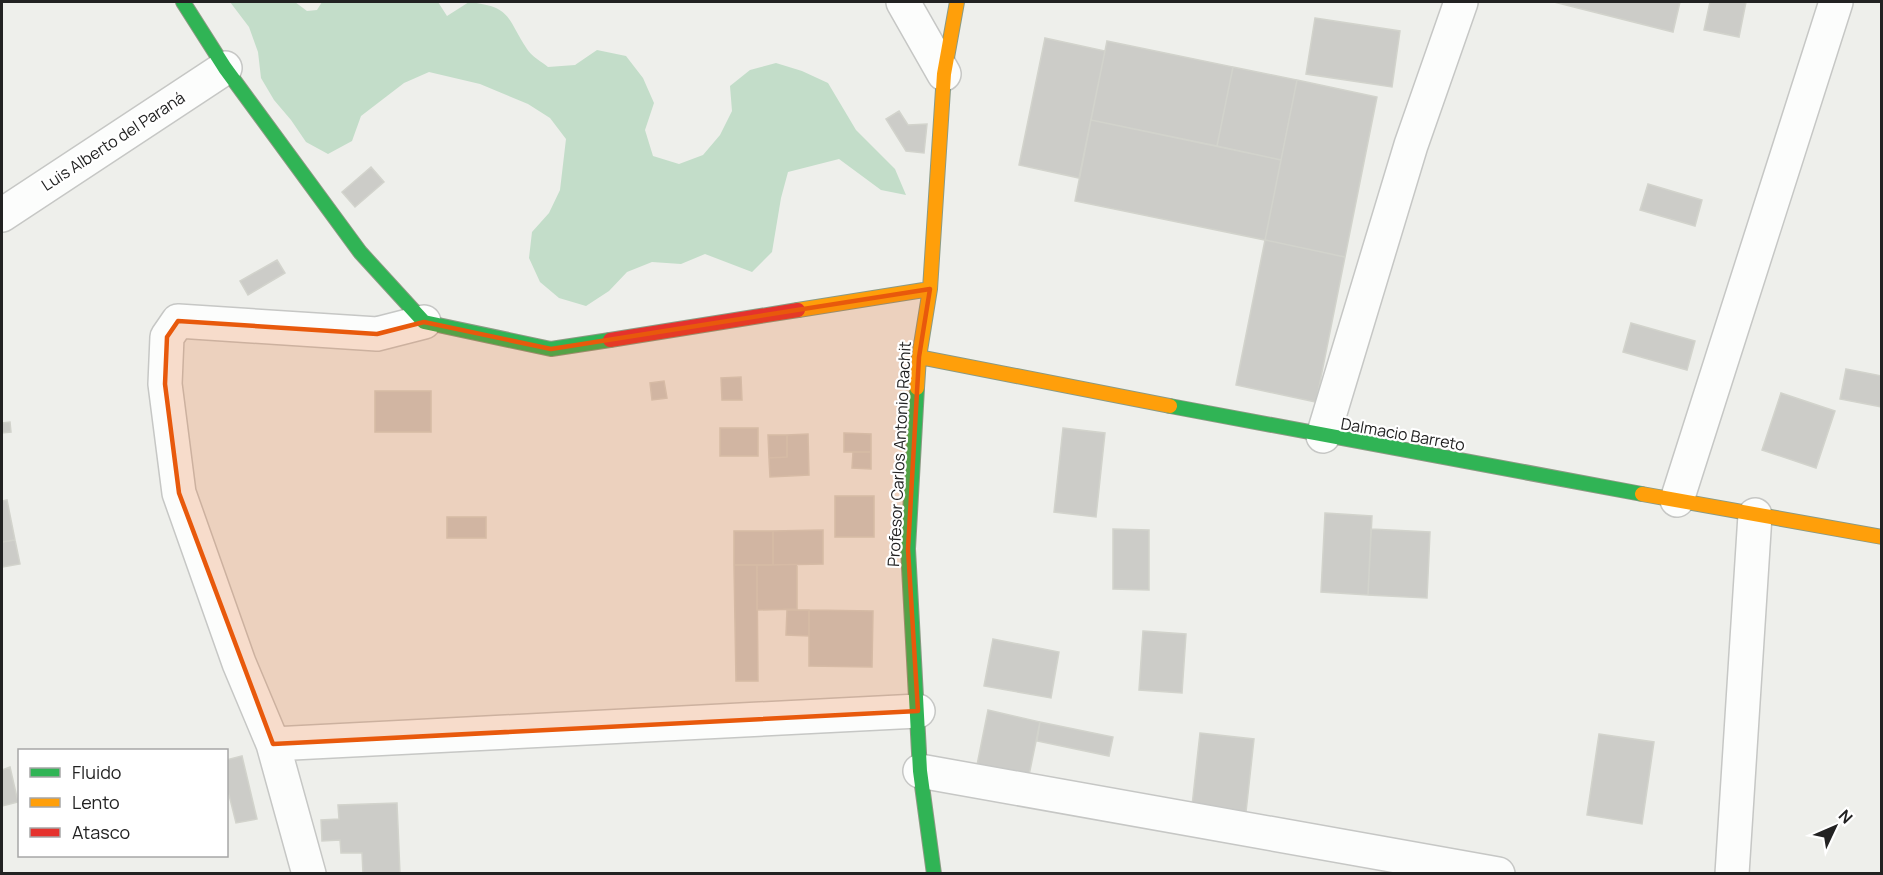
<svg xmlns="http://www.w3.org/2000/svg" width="1883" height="875" font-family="Manrope,sans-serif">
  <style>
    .forest { fill: #c3ddc9 }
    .building { fill: #ccccc8; stroke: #d2d3cc; stroke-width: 1.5 }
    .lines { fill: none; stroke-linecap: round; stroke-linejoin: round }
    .street-casing { stroke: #c6c7c5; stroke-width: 36 }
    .fast-casing { stroke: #8b9a83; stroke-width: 16 }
    .slow-casing { stroke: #8b9a83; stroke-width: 16 }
    .jam-casing { stroke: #8b9a83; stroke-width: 16 }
    .street { stroke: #fcfdfc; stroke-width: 33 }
    .fast { stroke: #30b455; stroke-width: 14 }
    .slow { stroke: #ff9f0a; stroke-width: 14 }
    .jam { stroke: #e5322d; stroke-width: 14 }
    .marked { fill: #e8590c; fill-opacity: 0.2; stroke: #e8590c; stroke-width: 4.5; stroke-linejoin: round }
    .labels { text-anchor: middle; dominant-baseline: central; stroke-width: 4.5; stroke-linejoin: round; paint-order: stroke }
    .street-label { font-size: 16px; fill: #222; stroke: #fff }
  </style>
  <rect width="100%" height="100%" fill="#eeefeb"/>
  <!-- forest -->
  <path class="forest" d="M230 2H295L307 11 317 10 322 2H438L447 16 469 2C512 7 506 17 527 49 531 56 542 62 548 67L575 65 597 50 626 56 643 78 654 103 645 130 653 156 679 164 703 155 720 135 732 111 730 86 750 70 776 63 802 71 828 83 856 130 895 169 906 195 881 190 839 159 788 172 781 198 772 252 752 272 705 254 681 264 652 262 627 272 609 291 586 306 559 298 540 282 529 258 532 232 549 213 560 190 566 139 550 118 528 104 480 84 429 72 404 83 361 116 352 141 328 154 306 142 291 120 274 100 261 78 258 52 249 27Z"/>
  <!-- building -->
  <path class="building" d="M1554 2H1680L1673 32Z
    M1710 2H1746L1739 37 1704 30Z
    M1315 18 1400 31 1392 87 1306 74Z
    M1045 38 1105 51 1079 178 1019 165Z
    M1107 41 1233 67 1217 146 1091 120Z
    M1233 67 1297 80 1281 160 1217 146Z
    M1297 80 1377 97 1345 257 1265 240Z
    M899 111 908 125 927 124 924 153 906 151 886 119Z
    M1091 120 1281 160 1265 240 1075 201Z
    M371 167 384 182 355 207 342 192Z
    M1648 184 1702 200 1695 226 1640 210Z
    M1265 240 1345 257 1316 402 1236 385Z
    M277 260 285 273 248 295 240 281Z
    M1631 323 1695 341 1687 370 1623 352Z
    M1846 369 1882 376V407L1840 399Z
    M741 377 742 400H722L721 378Z
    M664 381 667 398 652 400 650 383Z
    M375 391H431V432H375Z
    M1781 393 1835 411 1816 468 1762 450Z
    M10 422 11 432 2 433V423Z
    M720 428H758V456H720Z
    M1063 428 1105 433 1096 517 1054 512Z
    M844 433 871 434V452H844Z
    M808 434 809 475 770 477 769 458 787 457V435Z
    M768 435H787V457L769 458Z
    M853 452H871V469L852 468Z
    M835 496H874V537H835Z
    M7 500 15 540 2 542V501Z
    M1325 513 1372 516 1368 595 1321 592Z
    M447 517H486V538H447Z
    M1113 529 1149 530V590L1113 589Z
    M1371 529 1430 532 1427 598 1368 595Z
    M823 530V564L773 565V531Z
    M734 531H773V565H734Z
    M15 540 20 564 2 567V542Z
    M734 565H757L758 681H736Z
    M757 565H797V609L757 610Z
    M787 610H809V636L786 635Z
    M809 610 873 611 872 667 809 666Z
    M1143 631 1186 634 1182 693 1139 690Z
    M993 639 1059 652 1051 698 984 686Z
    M988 710 1040 722 1028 780 976 770Z
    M1040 722 1113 737 1109 756 1037 741Z
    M1200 733 1254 739 1246 812 1192 806Z
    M1599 734 1654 742 1642 824 1587 815Z
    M242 756 257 819 236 823 226 783V760Z
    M10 767 18 802 2 806V770Z
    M397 803 400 874H363L362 853H341L340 840 322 841 321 820 339 819 338 805Z"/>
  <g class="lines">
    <defs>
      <path id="street" d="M903 2 944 74
        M2 215 225 68
        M1323 436 1411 145 1461 2
        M1677 500 1836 2
        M273 744 918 711
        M920 771 1498 874
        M309 874 273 744 239 663 179 493 165 384 167 337 178 321 377 334 424 322
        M1732 874 1755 515"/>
      <path id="fast" d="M183 2 225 68 360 252 424 322 551 349 610 340
        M917 388 908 549 920 771 934 874
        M1170 406 1642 494"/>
      <path id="slow" d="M798 310 930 289
        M919 357 1170 406
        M917 388 919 357 930 289 944 74 957 2
        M1642 494 1882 537"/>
      <path id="jam" d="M610 340 798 310"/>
    </defs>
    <!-- street casing -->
    <use href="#street" class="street-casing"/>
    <!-- fast casing -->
    <use href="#fast" class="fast-casing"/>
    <!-- slow casing -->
    <use href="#slow" class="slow-casing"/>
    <!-- jam casing -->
    <use href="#jam" class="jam-casing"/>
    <!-- street -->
    <use href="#street" class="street"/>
    <!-- fast -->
    <use href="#fast" class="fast"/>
    <!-- slow -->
    <use href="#slow" class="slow"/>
    <!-- jam -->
    <use href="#jam" class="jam"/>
  </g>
  <!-- marked area -->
  <path class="marked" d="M930 289 919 357 908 549 918 711 273 744 179 493 165 384 167 337 178 321 377 334 424 322 551 349Z"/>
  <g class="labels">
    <!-- street labels -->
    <g class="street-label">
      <text transform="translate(113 141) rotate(-33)">Luis Alberto del Paraná</text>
      <text transform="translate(1403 434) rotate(10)">Dalmacio Barreto</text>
      <text transform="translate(899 454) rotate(-87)">Profesor Carlos Antonio Rachit</text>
    </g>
  </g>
  <!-- border -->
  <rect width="1883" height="875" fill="none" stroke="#222222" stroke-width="6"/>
  <!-- legend -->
  <rect x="18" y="749" width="210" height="108" fill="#ffffff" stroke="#a7a7a7" stroke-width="1.5"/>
  <rect x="30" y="768" width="30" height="9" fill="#30b455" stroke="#a7a7a7" stroke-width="1.5"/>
  <text x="72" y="779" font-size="18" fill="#222222">Fluido</text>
  <rect x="30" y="798" width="30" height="9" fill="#ff9f0a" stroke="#a7a7a7" stroke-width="1.5"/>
  <text x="72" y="809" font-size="18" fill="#222222">Lento</text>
  <rect x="30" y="828" width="30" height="9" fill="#e5322d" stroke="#a7a7a7" stroke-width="1.5"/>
  <text x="72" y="839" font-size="18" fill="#222222">Atasco</text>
  <!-- north arrow -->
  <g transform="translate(1835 827) rotate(46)" stroke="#ffffff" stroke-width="4.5" paint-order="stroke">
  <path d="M0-4.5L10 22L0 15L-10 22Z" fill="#222222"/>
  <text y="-9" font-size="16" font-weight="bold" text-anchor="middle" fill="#222222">N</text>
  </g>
</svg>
